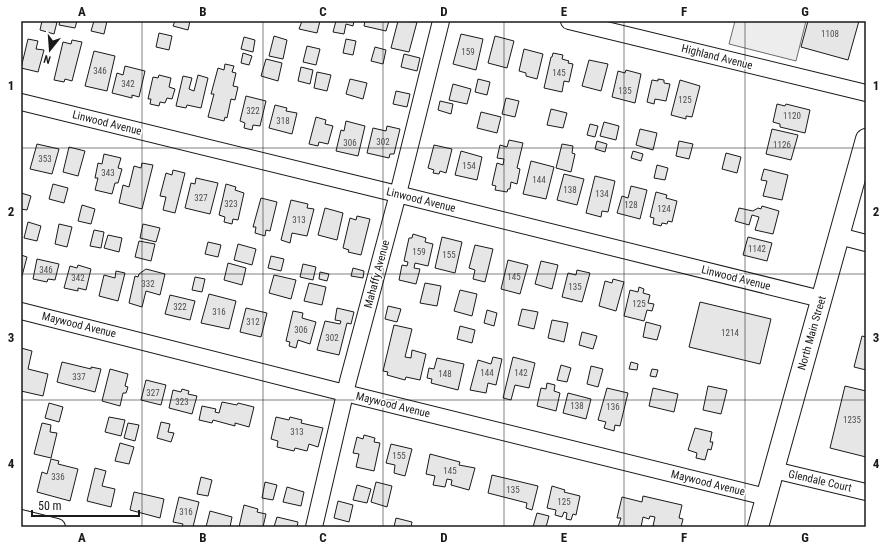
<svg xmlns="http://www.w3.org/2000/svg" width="887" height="548" font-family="'Roboto Condensed',sans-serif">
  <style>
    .parking { fill: #ededed; stroke: #6a6a6a }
    .building { fill: #e6e6e6; stroke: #1a1a1a }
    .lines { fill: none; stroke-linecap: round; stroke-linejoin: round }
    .minor-casing { stroke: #1a1a1a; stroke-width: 18 }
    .major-casing { stroke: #1a1a1a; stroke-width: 22 }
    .minor { stroke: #fff; stroke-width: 16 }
    .major { stroke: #fff; stroke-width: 20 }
    .grid { fill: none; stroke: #1a1a1a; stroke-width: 1; stroke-opacity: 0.55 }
    .labels { text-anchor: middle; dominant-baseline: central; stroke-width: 3; stroke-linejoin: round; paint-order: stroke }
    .number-label { font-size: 9px; fill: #4d4d4d }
    .street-label { font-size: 11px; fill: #1a1a1a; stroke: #fff }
    .neatline { fill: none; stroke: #1a1a1a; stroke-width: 1.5 }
    .grid-label { font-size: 13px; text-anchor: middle; font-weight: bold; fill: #1a1a1a }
  </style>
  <rect width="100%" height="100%" fill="#fff"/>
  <!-- parking -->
  <path class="parking" d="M735 21H806L796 61 729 44Z"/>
  <!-- building -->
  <path class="building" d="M42 21 57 22 54 34 40 30Z
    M60 21H77L75 28 59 25Z
    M94 21H107L104 34 91 31Z
    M175 21H190L188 30 173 26Z
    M302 21H320L317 33 299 29Z
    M336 21H354L353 26 346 24 344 34 333 32Z
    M365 21H389L386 31 364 26Z
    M398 21 417 22 409 52 391 48Z
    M808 21H859L848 60 801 47Z
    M159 33 172 36 169 50 156 47Z
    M461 34 483 39 476 70 453 64Z
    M274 36 287 40 283 59 269 56Z
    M495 36 514 41 507 68 488 63Z
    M244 37 255 40 253 52 241 49Z
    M28 39 38 41 36 49 44 50 38 72 21 68Z
    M346 39 356 41 353 55 343 53Z
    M72 40 82 42 72 81 65 79 64 82 54 80 63 42 71 44Z
    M307 46 320 49 316 65 303 62Z
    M375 47 386 50 383 64 371 61Z
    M524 49 543 54 537 79 526 76V73L519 71Z
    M94 51 115 56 107 91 85 86Z
    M243 53 252 56 249 65 241 63Z
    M553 53 563 55 562 59 569 61 568 63 573 64 569 82 564 81 562 92 544 88 551 57H552Z
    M404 54 420 58 417 71 401 67Z
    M266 59 282 63 278 81 261 76Z
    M589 60 608 64 601 91 582 86Z
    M225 64 234 66 232 72 236 73 233 86 238 87 235 100 231 99 227 118 225 117 224 121 208 117 214 94H211L218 68 224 70Z
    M125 66 145 71 139 97 132 95V98L112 93 117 73 123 75Z
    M301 67 313 70 310 84 298 81Z
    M626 70 641 74 635 103 612 97 618 71 625 73Z
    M317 72 331 75 327 91 314 88Z
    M159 75 171 78 169 87 175 89 172 99 167 98 165 103 160 102 159 106 150 104 151 99H148L153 77 158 78Z
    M198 75 208 78 201 108 187 105 186 108 176 106 183 76 192 78 189 89 194 91Z
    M350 79 367 83 363 99 346 94Z
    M478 79 490 82 487 95 475 92Z
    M658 79 664 80V83L670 84 666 101 655 99 654 104 647 102 652 80 658 81Z
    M680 80 700 86 692 117 686 116V119L671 115Z
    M453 84 471 89 467 104 449 100Z
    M396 91 410 94 407 107 393 104Z
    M246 96 266 101 260 126 253 125 252 130 244 128 245 123 240 121Z
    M506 98 519 101 515 117 502 114Z
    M440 101 453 104 451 114 438 110Z
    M777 104 785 106 786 104 810 110 805 133 780 127V124L773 122Z
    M275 105 287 108 286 111 297 113 292 134 269 128Z
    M551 109 567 113 563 128 547 125Z
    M481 112 501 117 497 133 477 128Z
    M316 117 326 120 325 124 333 126 328 144 319 142 318 146 309 144Z
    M346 121 365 126 358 156 336 151 341 130 344 131Z
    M604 122 619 126 616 140 600 136Z
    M590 124 598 126 595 137 587 135Z
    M387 126 400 129 394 154H390L389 158 367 153 373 128 386 131Z
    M640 129 657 133 653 150 636 145Z
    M772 129 798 135 791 160 766 154Z
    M509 140 523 143 517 168 520 169 517 184 511 182 510 189H508L507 192 495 190 496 186 492 185 497 163 503 165 504 159 497 158 500 145 507 147Z
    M597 141 607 144 605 152 595 149Z
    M679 141 693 144 689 159 676 156Z
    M37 144 59 149 52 174 30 169Z
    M562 144 573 146 572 153 575 154 571 172 556 168Z
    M434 145 452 149 446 173 440 171 439 174 433 173 434 170 428 168Z
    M69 147 85 151 78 176 63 172Z
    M461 151 482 157 477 180 455 175Z
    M633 151 643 154 641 161 631 158Z
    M726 153 741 157 737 173 722 169Z
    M104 154 121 158 118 168 122 169 118 183H115L112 194 95 190 98 178H95L98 163 102 164Z
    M531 161 554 167 546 199 523 194Z
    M142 163 153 165 142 209 119 203 123 185 129 187 134 166 141 168Z
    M657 165 668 168 665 180 654 178Z
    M764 169 788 175 782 200 763 196 767 181 761 180Z
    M173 170 185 173 175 213 163 210 166 197 160 196 166 173 172 175Z
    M564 174 584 179 577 205 557 200Z
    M595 176 615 181 608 212 602 211 601 217 586 213Z
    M196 178 218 183 210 214 185 208 191 183 195 184Z
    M53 184 68 188 64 203 49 199Z
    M226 184 236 187 235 190 244 193 238 220 233 219 232 224 224 222 225 217 219 215Z
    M631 186 647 190 640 219 617 213 622 196 628 198Z
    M656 192 667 195 666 198 677 201 672 222 668 221 667 224 662 223 661 226 653 224 654 218 650 217Z
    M21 193 31 196 27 210 21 209Z
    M261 198 277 202 270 231 266 230 265 236 255 233 256 227H253Z
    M291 200 308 204 307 208 314 209 307 236 292 233 290 243 281 240Z
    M82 205 95 209 91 224 78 221Z
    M762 206 779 211 773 234 755 230 759 217 752 215 749 225 735 221 739 208 753 211 758 208 761 209Z
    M325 208 343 213 337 240 318 235Z
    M357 216 370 219 361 255 348 252 349 250 343 248 350 218 356 220Z
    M28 222 41 226 37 241 24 238Z
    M59 224 72 227 67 247 55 244Z
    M143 224 160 228 156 242 140 238Z
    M94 230 104 232 101 248 90 246Z
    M413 234 426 238 425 242 433 244 428 266 415 263 414 268 420 269 416 284 399 280 402 265 407 266 408 262 404 261 409 238H412Z
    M108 235 122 238 119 252 104 248Z
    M442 237 462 242 455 273 435 268Z
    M748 237 772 243 767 261 743 255Z
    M139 241 155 244 151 261 135 257Z
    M208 242 221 245 218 257 205 254Z
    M238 244 256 249 252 265 234 260Z
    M475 245 493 249 485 282 473 279 475 270 469 268Z
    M21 255 27 257 22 276 21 275Z
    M271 256 284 259 281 271 268 268Z
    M37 259 59 264 55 280 48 279 47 282 33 279Z
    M508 260 528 265 520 294 501 289Z
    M541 261 558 265 552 289 535 284Z
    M228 263 246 268 242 285 224 280Z
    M303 264 316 267 313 280 300 277Z
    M78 265 91 269 86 290 78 288V291L64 288 70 266 77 268Z
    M353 268 364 271 363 278 351 276Z
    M146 269 165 274 160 295 146 291 142 307 129 303 135 276 138 277 139 274Z
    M577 270 590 273 582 302 562 297 568 273 576 275Z
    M116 271 125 273 118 301 99 296 104 275 115 278Z
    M320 272 329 274 327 281 319 279Z
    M274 275 296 280 291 299 269 293Z
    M195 277 205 279 202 292 192 290Z
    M613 279 624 282 616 311 599 306 605 281 612 283Z
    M309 283 326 287 322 305 304 301Z
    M425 283 441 286 437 306 420 303Z
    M639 287 644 289 643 293 650 295 648 303 654 304 652 311 647 310 644 321 624 316 630 290 638 292Z
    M460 290 477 294 472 316 454 311Z
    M209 294 236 301 229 329 201 323Z
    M170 295 195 301 190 320 165 314Z
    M700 302 771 319 760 364 689 347Z
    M388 306 401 309 397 322 385 319Z
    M246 308 267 313 261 337 240 332Z
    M337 308 354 312 351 324 347 323 339 355 317 350 325 321 340 324 341 321 335 320Z
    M522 309 538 312 534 329 518 325Z
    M487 310 497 313 494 326 484 323Z
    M293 311 303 313 302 318 316 322 310 344 298 340 296 348 289 346 290 342 286 341Z
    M552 320 568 323 564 342 548 338Z
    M646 322 661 326 657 340 643 337Z
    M394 325 412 329 405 357 411 358 412 350 426 354 420 380 406 377 405 380 387 375 388 372 383 371Z
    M460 326 475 330 472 343 457 339Z
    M582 332 597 336 593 349 579 345Z
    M862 336 866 337V370L854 367Z
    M21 348 32 351 28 369 48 374 43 396 21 391Z
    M493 357 502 359 496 385 488 383 486 393 470 390 478 360 491 364Z
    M513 357 535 363 529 388 515 385 511 400 503 398Z
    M437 358 464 364 458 390 431 383 432 379 427 378 429 368 434 369Z
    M62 362 91 369V367L101 369 95 392 57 382Z
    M631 362 638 364 637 370 629 369Z
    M561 365 571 368 567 382 557 380Z
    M591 366 603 369 598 387 587 384Z
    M110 369 128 374 125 386 128 387 126 393H123L120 406 102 401Z
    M652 369 658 370 656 377 650 376Z
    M146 380 166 385 161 405 141 400Z
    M547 383 555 385 554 391 560 393 556 411 537 406 541 388 546 389Z
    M708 386 727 390 721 414 703 410Z
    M845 386 866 391V457L830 448Z
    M607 388 628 393 620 426 615 425 614 431 604 428 606 422 598 420Z
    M653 388 678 394 674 412 649 406Z
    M182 389 189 391 188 394 197 396 192 414 169 408 173 390 181 392Z
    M568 393 591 399 586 419 563 413Z
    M222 402 237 405 238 403 254 407 249 427 235 423V426L213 420 212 423 199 420 202 406 216 409 215 412 219 413Z
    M49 403 63 407 59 422 45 418Z
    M109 417 125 420 121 436 105 432Z
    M276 417 289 420 290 417 302 420 301 423 323 428 318 447 309 444 307 451 295 448 294 451 277 447 278 441 271 439Z
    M161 422 170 424 168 432 174 433 171 442 157 438Z
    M42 423 51 425 50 432 57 433 51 458 34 454Z
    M128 423 139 425 135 441 124 438Z
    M695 428 712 432 710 442H713L711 450 708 449 705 460 696 458 697 453 688 450Z
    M364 435 375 438 374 442 380 443 374 471 356 467 359 454 353 453 357 437 363 439Z
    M120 443 134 447 129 464 115 461Z
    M391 444 412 449 405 476 394 473 395 465 386 463Z
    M430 454 460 462 459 465 475 468 469 490 451 485 452 480 447 479 445 487 433 485 435 476 426 474Z
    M51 459 59 461 58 464 78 469 70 501 37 492 42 472 47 474Z
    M95 468 106 471 102 486 115 489 111 507 87 501Z
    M492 475 538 486 532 510 526 508 527 503 488 493Z
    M201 477 212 480 208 496 197 494Z
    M265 482 277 485 273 500 262 498Z
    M376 482 392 486 387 507 371 502Z
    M357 485 371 489 367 503 353 500Z
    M552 486 565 490 564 492 580 496 576 515 573 514 571 520 566 519 567 513 564 512 562 517 555 515 556 510 547 508Z
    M287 487 304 492 301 506 283 502Z
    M134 492 164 499 160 518 130 510Z
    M643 496 682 505 679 518 683 519 681 527H658L653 526 655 517 650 516 649 519 643 517 641 527H618L621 518H617L622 497 642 502Z
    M179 497 199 502 193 527H182L183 524 173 522Z
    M338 501 353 505 349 522 334 518Z
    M244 505 258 509 257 512 266 514 263 527H239Z
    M210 511 232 517 230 527H206Z
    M537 513 549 516 546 527H533Z
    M277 517 298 522 297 527H274Z
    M396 518 412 522 411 527H394Z"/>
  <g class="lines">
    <defs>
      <path id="minor" d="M569 21 866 93
        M21 102 385 191 821 299
        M839 236 866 243
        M21 311 333 390 766 497
        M774 470 866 492
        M21 518 57 527
        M314 527 348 381 398 194 441 21"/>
      <path id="major" d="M758 527 866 139"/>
    </defs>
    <!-- minor casing -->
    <use href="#minor" class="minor-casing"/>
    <!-- major casing -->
    <use href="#major" class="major-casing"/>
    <!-- minor -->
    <use href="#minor" class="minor"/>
    <!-- major -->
    <use href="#major" class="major"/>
  </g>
  <!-- grid -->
  <path class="grid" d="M142 21V527M263 21V527M383 21V527M504 21V527M624 21V527M745 21V527M21 148H866M21 274H866M21 400H866"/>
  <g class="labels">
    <!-- number labels -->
    <g class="number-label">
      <text x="830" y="34">1108</text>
      <text x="468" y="52">159</text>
      <text x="100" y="71">346</text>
      <text x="559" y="73">145</text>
      <text x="128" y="84">342</text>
      <text x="625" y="91">135</text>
      <text x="685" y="100">125</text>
      <text x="253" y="111">322</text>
      <text x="792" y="116">1120</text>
      <text x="283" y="121">318</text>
      <text x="383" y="142">302</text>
      <text x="350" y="143">306</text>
      <text x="782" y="145">1126</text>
      <text x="45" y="159">353</text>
      <text x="469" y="166">154</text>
      <text x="108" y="173">343</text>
      <text x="539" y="180">144</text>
      <text x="570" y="190">138</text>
      <text x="602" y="194">134</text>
      <text x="201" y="198">327</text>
      <text x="231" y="204">323</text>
      <text x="631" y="205">128</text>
      <text x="664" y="209">124</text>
      <text x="299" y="220">313</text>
      <text x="757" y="249">1142</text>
      <text x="419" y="252">159</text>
      <text x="449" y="255">155</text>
      <text x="46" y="270">346</text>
      <text x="514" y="277">145</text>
      <text x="78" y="278">342</text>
      <text x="148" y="284">332</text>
      <text x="575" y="287">135</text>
      <text x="639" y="304">125</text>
      <text x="180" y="307">322</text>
      <text x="219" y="312">316</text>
      <text x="253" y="322">312</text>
      <text x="301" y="330">306</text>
      <text x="730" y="333">1214</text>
      <text x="332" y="338">302</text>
      <text x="487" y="373">144</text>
      <text x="521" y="373">142</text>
      <text x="445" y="374">148</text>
      <text x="79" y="377">337</text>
      <text x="153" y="393">327</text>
      <text x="182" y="402">323</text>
      <text x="577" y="406">138</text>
      <text x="613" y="407">136</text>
      <text x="852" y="420">1235</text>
      <text x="297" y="432">313</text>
      <text x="399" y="456">155</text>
      <text x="450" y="471">145</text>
      <text x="58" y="477">336</text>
      <text x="513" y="490">135</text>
      <text x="564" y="502">125</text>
      <text x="186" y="512">316</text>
    </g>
    <!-- street labels -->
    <g class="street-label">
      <text transform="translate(717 57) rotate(14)">Highland Avenue</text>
      <text transform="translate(107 123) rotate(14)">Linwood Avenue</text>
      <text transform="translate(421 200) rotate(14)">Linwood Avenue</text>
      <text transform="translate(377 274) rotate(-75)">Mahaffy Avenue</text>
      <text transform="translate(736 278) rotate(14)">Linwood Avenue</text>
      <text transform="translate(79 325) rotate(14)">Maywood Avenue</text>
      <text transform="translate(812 333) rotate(-74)">North Main Street</text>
      <text transform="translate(393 405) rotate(14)">Maywood Avenue</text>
      <text transform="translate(820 481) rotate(13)">Glendale Court</text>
      <text transform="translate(708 483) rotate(14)">Maywood Avenue</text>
    </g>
  </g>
  <!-- border -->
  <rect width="887" height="548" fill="none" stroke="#ffffff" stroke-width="44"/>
  <!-- north arrow -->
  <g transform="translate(50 50) rotate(197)" stroke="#ffffff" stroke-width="3" paint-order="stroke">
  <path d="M0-3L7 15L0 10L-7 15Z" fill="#1a1a1a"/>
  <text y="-6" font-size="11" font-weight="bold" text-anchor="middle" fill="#1a1a1a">N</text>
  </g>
  <!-- scale -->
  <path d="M32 510v6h107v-6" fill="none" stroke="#1a1a1a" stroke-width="2"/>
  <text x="38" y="510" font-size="12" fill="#1a1a1a" stroke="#ffffff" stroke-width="3" paint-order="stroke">50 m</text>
  <rect x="22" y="22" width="843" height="504" class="neatline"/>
  <g class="grid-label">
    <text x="82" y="16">A</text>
    <text x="203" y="16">B</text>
    <text x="323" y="16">C</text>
    <text x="444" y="16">D</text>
    <text x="564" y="16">E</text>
    <text x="684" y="16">F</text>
    <text x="805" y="16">G</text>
    <text x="11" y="90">1</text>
    <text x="876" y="90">1</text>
    <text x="11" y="216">2</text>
    <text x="876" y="216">2</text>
    <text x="11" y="342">3</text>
    <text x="876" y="342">3</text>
    <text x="11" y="468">4</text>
    <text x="876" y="468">4</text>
    <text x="82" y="542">A</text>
    <text x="203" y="542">B</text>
    <text x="323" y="542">C</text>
    <text x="444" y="542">D</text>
    <text x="564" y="542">E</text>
    <text x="684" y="542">F</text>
    <text x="805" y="542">G</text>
  </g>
</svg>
